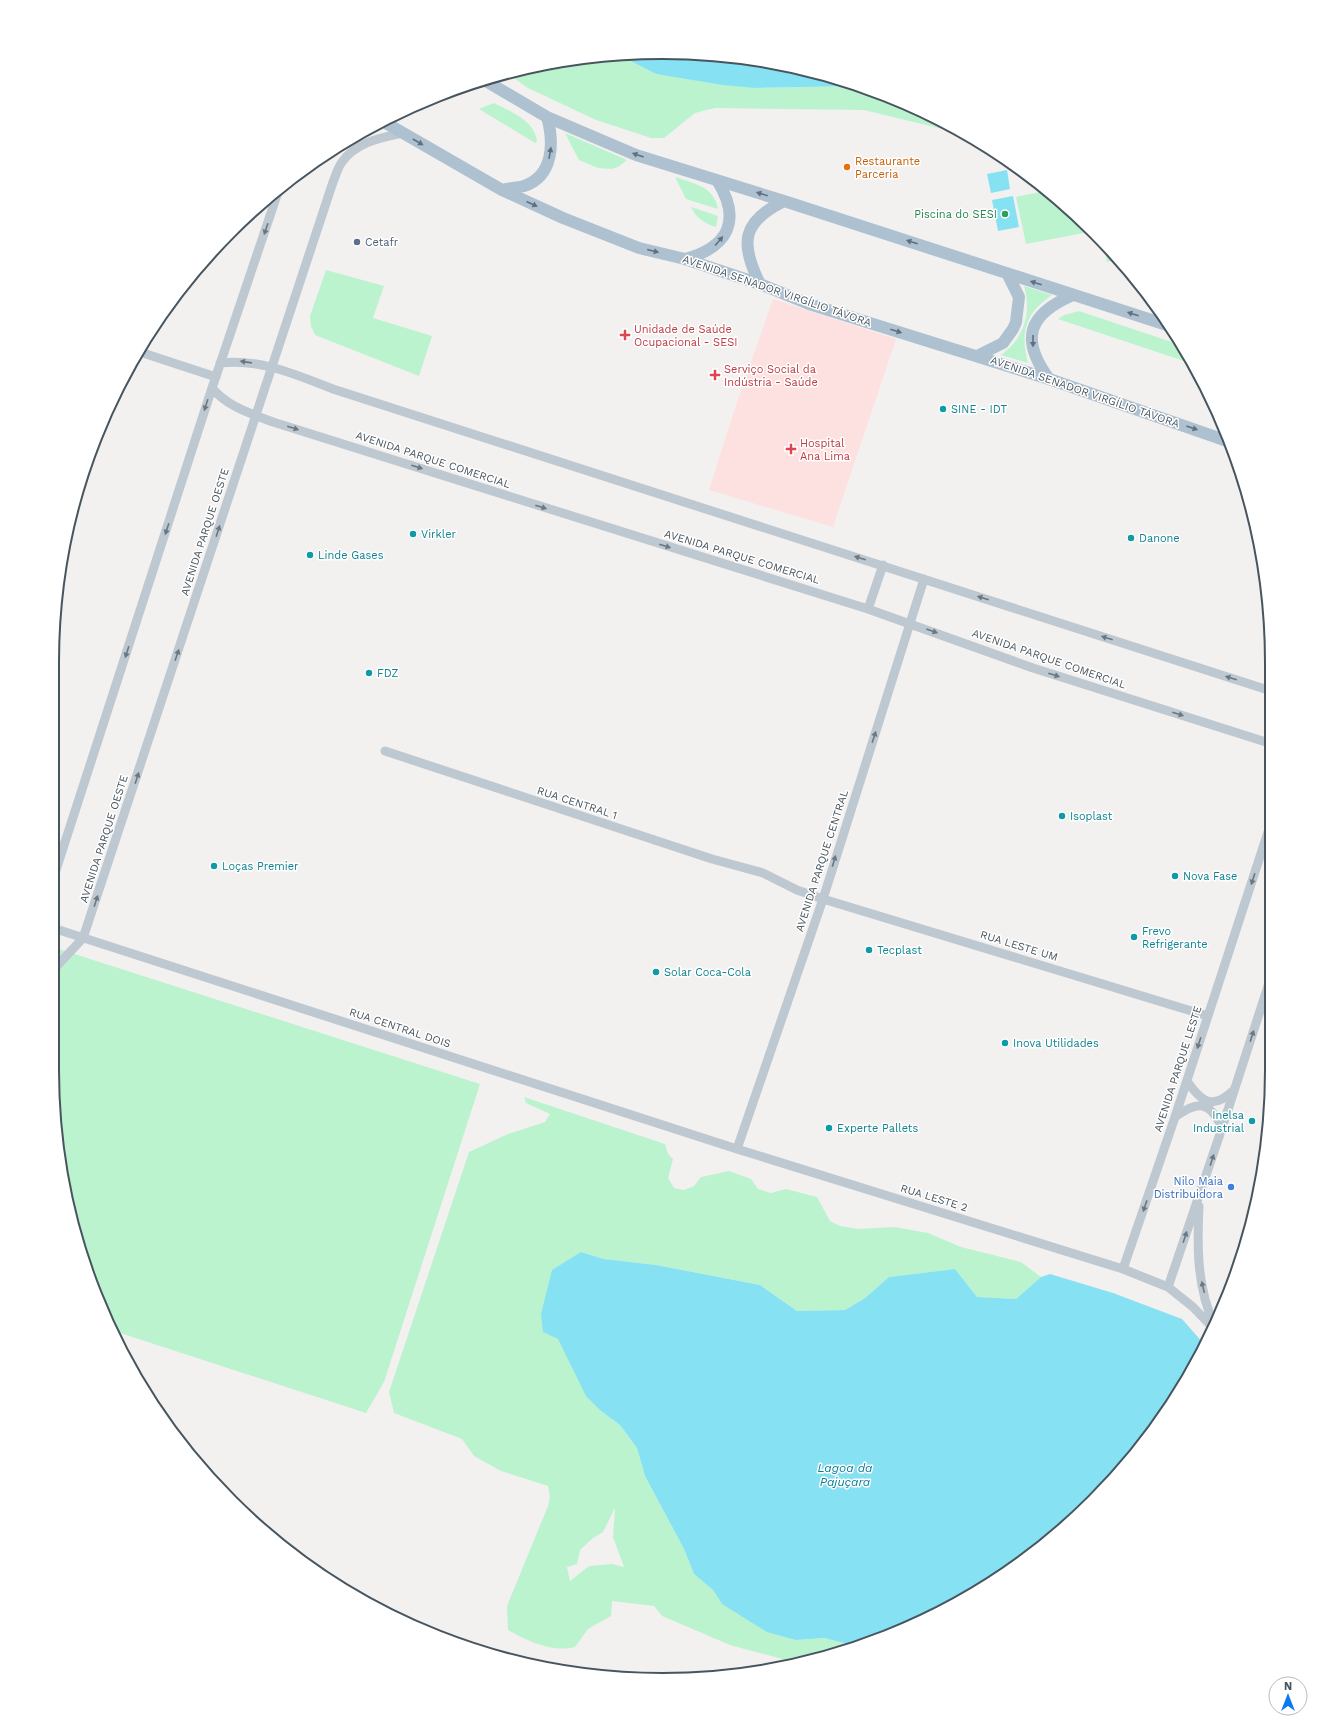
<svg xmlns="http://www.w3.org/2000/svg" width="1324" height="1732" font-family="'Work Sans',sans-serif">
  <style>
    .medical { fill: #fde1e0 }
    .green { fill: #bcf3cf; fill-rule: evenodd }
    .water { fill: #86e1f3 }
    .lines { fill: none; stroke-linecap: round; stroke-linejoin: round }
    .minor { stroke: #bdc8d0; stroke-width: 9 }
    .major { stroke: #aec1d1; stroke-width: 12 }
    .oneway { fill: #61707c }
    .oneway2 { fill: #6a7881 }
    .food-dot { fill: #e8710a; stroke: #fff; stroke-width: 1.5 }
    .leisure-dot { fill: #2e9e5b; stroke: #fff; stroke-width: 1.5 }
    .service-dot { fill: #5c6f8a; stroke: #fff; stroke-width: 1.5 }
    .health-dot { fill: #e0444e; stroke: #fff; stroke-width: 1.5 }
    .culture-dot { fill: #0f9aa8; stroke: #fff; stroke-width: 1.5 }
    .shop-dot { fill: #3f7fe0; stroke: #fff; stroke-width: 1.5 }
    .labels { text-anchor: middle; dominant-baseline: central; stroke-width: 3; stroke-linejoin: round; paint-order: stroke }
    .food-label { font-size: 11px; fill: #c56008; stroke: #fff; text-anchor: start }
    .leisure-label { font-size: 11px; fill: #27864d; stroke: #fff; text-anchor: end }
    .service-label { font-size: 11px; fill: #4e5e75; stroke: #fff; text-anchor: start }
    .street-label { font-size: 11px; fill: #47555f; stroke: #fff }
    .health-label { font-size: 11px; fill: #be3a42; stroke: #fff; text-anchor: start }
    .culture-label { font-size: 11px; fill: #0d838f; stroke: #fff; text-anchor: start }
    .shop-label { font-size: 11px; fill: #366cbe; stroke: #fff; text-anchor: end }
    .water-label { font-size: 12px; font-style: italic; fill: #047e97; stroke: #fff }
    .rim { fill: none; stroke: #47555f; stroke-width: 2 }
  </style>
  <rect width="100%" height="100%" fill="#f3f0f0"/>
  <!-- medical -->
  <path class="medical" d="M773 299 896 339 833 527 709 490 735 408Z"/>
  <!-- green -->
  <path class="green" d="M621 56 656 74 755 88 856 86 895 98 959 133 864 110 715 108 695 113 664 138H651L596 120 526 87 509 74 543 64Z
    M494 103C511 112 535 120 537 142L535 143 479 109Z
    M565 133 627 160 618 167 612 169 598 168 579 160Z
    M675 177C693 183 715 187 718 209L686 199Z
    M1045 191 1093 231H1094L1026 244 1016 197Z
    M691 207 718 216 716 227C704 223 697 219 691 207Z
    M1103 242 1117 260 1107 262Z
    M326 270 384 286 373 318 432 336 419 376 315 335 311 326 310 316Z
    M1024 286 1052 295C1025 313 1020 333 1028 363L1001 355C1024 339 1032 313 1024 286Z
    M1079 311 1181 345 1190 363 1058 319 1064 315Z
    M56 948 480 1084 384 1382 366 1413 111 1330 99 1304 73 1228 57 1150Z
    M524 1097 665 1144 668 1154 673 1159 668 1178 674 1188 684 1190 694 1186 701 1177 729 1171 751 1179 758 1189 771 1193 786 1189 817 1197 830 1221 840 1226 858 1229 895 1227 928 1233 961 1247 1021 1262 1041 1277 1016 1299 977 1297 955 1269 889 1277 865 1298 845 1310 797 1311 760 1285 656 1265 604 1259 581 1252 558 1339 601 1411 620 1425 637 1448 645 1476 684 1549 694 1574 713 1590 722 1604 796 1640 824 1638 860 1647 797 1663 730 1645 662 1616 654 1606 612 1601 611 1616 588 1629 575 1647C553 1653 527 1641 508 1630L507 1606 548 1506 550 1497 548 1486 501 1471 474 1456 462 1439 394 1413 389 1392 469 1152 508 1134 545 1122 550 1114 526 1103ZM615 1508 613 1537 624 1567 612 1564 589 1566 570 1581 567 1567 577 1564 580 1550 593 1538 603 1532Z"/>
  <!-- water -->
  <path class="water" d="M662 52 781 64 856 86 755 88 723 85 656 74 621 56Z
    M1007 170 1010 189 991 193 987 174Z
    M1013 196 1019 227 998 231 992 200Z
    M581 1252 604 1259 656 1265 760 1285 797 1311 845 1310 865 1298 889 1277 955 1269 977 1297 1016 1299 1041 1277 1050 1274 1113 1293 1182 1319 1204 1344 1169 1409 1093 1501 1001 1577 932 1617 860 1647 824 1638 796 1640 767 1632 722 1604 713 1590 694 1574 684 1549 645 1476 637 1448 620 1425 601 1411 586 1396 558 1339 543 1332 541 1314 552 1270Z"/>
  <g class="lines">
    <!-- minor -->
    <path class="minor" d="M140 352 216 377
      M220 363C259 358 297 375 333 389L1268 690
      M212 388C228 407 250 413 273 422L868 609 1033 668 1269 743
      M868 609 883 565
      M385 751 712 859 763 873 797 890 823 899 1208 1016
      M55 873 212 388 278 192
      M56 929 737 1149 1123 1269 1168 1287 1193 1307 1213 1328
      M56 967 83 938 333 182C336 175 338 167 342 162 356 142 381 138 403 133
      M1187 1081C1202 1103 1213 1110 1234 1090
      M1175 1117C1198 1100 1210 1101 1222 1128
      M737 1149 823 899 924 579
      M1199 1206C1197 1246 1197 1288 1214 1324
      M1123 1269 1175 1117 1269 829
      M1168 1287 1222 1128 1271 977"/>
    <!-- major -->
    <path class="major" d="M486 81 547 117 636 155 784 201 1170 326
      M384 122 502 190 563 218 639 248 685 259 760 284 809 304 1049 379 1230 442
      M502 190C509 188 517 188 524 186 554 176 554 142 547 117
      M685 259C729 247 742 220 717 180
      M760 284C740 244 741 222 784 201
      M977 356 1003 343 1013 329 1016 322 1019 297 1007 273
      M1049 379C1019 338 1029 314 1073 295"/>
  </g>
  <!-- one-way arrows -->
  <defs><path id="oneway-solid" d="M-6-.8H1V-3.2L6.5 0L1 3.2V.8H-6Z"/></defs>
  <g class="oneway">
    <use href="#oneway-solid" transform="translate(418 142) rotate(30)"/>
    <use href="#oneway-solid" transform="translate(550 153) rotate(-80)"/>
    <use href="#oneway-solid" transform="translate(638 155) rotate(-161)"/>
    <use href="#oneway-solid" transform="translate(762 194) rotate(-163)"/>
    <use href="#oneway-solid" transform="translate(532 204) rotate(25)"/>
    <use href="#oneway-solid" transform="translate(719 241) rotate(-49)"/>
    <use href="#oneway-solid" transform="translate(912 242) rotate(-162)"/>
    <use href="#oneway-solid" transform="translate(653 251) rotate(14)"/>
    <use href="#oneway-solid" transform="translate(1036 283) rotate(-162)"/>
    <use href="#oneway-solid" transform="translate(1133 314) rotate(-162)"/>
    <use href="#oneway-solid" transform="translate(896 331) rotate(17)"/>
    <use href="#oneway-solid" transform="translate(1033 341) rotate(90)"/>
    <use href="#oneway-solid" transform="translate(1192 428) rotate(19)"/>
  </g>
  <g class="oneway2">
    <use href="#oneway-solid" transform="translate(266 229) rotate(109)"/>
    <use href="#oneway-solid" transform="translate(246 362) rotate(-172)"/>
    <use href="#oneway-solid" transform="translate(206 405) rotate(108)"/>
    <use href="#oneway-solid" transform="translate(293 428) rotate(17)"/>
    <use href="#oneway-solid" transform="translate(417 467) rotate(18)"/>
    <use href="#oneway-solid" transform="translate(541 507) rotate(18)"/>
    <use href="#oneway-solid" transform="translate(167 529) rotate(108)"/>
    <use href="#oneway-solid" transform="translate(218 531) rotate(-72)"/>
    <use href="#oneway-solid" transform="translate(665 546) rotate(17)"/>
    <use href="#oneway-solid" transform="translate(860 558) rotate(-162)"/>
    <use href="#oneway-solid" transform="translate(983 598) rotate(-162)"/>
    <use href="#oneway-solid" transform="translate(932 631) rotate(20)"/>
    <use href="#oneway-solid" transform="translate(1107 638) rotate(-162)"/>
    <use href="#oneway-solid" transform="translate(127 652) rotate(108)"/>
    <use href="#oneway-solid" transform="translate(177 655) rotate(-71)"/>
    <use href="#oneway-solid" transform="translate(1054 675) rotate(18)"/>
    <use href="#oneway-solid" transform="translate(1231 678) rotate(-162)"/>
    <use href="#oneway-solid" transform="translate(1178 714) rotate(18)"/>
    <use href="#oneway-solid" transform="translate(874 737) rotate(-72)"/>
    <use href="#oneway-solid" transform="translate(137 778) rotate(-72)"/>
    <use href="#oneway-solid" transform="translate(834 861) rotate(-74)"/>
    <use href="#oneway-solid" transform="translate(1253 879) rotate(108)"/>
    <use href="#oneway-solid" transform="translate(96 901) rotate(-72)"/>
    <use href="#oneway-solid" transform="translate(1252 1036) rotate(-72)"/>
    <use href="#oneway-solid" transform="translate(1199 1043) rotate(108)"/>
    <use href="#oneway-solid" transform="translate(1212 1160) rotate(-72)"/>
    <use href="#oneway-solid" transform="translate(1145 1206) rotate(109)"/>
    <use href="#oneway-solid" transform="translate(1185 1237) rotate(-72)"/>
    <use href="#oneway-solid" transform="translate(1203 1287) rotate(-103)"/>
  </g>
  <!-- markers -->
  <circle class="food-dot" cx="847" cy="167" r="4"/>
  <circle class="leisure-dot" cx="1005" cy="214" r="4"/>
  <circle class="service-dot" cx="357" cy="242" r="4"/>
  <g class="health-dot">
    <path d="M623 329h4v4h4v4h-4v4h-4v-4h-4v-4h4z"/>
    <path d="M713 369h4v4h4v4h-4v4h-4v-4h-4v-4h4z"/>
    <path d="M789 443h4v4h4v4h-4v4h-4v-4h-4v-4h4z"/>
  </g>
  <g class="culture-dot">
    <circle cx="943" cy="409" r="4"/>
    <circle cx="413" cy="534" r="4"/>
    <circle cx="1131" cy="538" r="4"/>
    <circle cx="310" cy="555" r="4"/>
    <circle cx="369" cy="673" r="4"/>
    <circle cx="1062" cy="816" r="4"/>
    <circle cx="214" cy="866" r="4"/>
    <circle cx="1175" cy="876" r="4"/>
    <circle cx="1134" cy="937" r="4"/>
    <circle cx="869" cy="950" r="4"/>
    <circle cx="656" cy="972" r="4"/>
    <circle cx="1005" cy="1043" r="4"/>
    <circle cx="1252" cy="1121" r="4"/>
    <circle cx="829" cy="1128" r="4"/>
  </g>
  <circle class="shop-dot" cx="1231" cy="1187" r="4"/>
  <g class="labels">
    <!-- food labels -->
    <g class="food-label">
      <text x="855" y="161">Restaurante<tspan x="855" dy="13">Parceria</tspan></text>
    </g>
    <!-- leisure labels -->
    <g class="leisure-label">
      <text x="997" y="214">Piscina do SESI</text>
    </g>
    <!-- service labels -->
    <g class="service-label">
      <text x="365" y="242">Cetafr</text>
    </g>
    <!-- street labels -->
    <g class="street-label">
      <text transform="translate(777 291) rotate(19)">AVENIDA SENADOR VIRGÍLIO TÁVORA</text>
      <text transform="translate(1085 392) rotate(19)">AVENIDA SENADOR VIRGÍLIO TÁVORA</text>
      <text transform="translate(433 460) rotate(18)">AVENIDA PARQUE COMERCIAL</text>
      <text transform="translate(205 532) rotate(-72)">AVENIDA PARQUE OESTE</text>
      <text transform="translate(742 557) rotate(17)">AVENIDA PARQUE COMERCIAL</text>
      <text transform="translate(1049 659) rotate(19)">AVENIDA PARQUE COMERCIAL</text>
      <text transform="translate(577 803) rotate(18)">RUA CENTRAL 1</text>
      <text transform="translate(104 839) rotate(-72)">AVENIDA PARQUE OESTE</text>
      <text transform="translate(822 861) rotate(-72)">AVENIDA PARQUE CENTRAL</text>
      <text transform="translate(1019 946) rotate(17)">RUA LESTE UM</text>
      <text transform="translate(400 1028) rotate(18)">RUA CENTRAL DOIS</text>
      <text transform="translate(1178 1069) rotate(-72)">AVENIDA PARQUE LESTE</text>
      <text transform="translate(934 1198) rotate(17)">RUA LESTE 2</text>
    </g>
    <!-- health labels -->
    <g class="health-label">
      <text x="634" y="329">Unidade de Saúde<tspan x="634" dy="13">Ocupacional - SESI</tspan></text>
      <text x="724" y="369">Serviço Social da<tspan x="724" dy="13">Indústria - Saúde</tspan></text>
      <text x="800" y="443">Hospital<tspan x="800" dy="13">Ana Lima</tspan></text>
    </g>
    <!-- culture labels -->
    <g class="culture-label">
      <text x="951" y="409">SINE - IDT</text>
      <text x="421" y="534">Virkler</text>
      <text x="1139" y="538">Danone</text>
      <text x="318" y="555">Linde Gases</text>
      <text x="377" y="673">FDZ</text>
      <text x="1070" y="816">Isoplast</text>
      <text x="222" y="866">Loças Premier</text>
      <text x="1183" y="876">Nova Fase</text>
      <text x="1142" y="931">Frevo<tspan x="1142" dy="13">Refrigerante</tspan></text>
      <text x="877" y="950">Tecplast</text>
      <text x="664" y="972">Solar Coca-Cola</text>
      <text x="1013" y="1043">Inova Utilidades</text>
      <text x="1244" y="1115" text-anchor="end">Inelsa<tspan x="1244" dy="13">Industrial</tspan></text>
      <text x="837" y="1128">Experte Pallets</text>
    </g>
    <!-- shop labels -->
    <g class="shop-label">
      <text x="1223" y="1181">Nilo Maia<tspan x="1223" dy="13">Distribuidora</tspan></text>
    </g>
    <!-- water labels -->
    <g class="water-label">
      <text x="845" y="1468">Lagoa da<tspan x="845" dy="14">Pajuçara</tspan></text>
    </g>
  </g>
  <!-- crop -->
  <path d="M0 0H1324V1732H0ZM662 59H662A603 603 0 0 1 1265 662V1070A603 603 0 0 1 662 1673H662A603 603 0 0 1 59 1070V662A603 603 0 0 1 662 59Z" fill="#fff" fill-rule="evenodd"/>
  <path class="rim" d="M662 59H662A603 603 0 0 1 1265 662V1070A603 603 0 0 1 662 1673H662A603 603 0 0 1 59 1070V662A603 603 0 0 1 662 59Z"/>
  <!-- north arrow -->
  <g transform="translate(1288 1696)"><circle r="19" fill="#ffffff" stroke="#b5bbbf"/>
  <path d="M0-3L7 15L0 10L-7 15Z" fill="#0b7af2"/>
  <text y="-6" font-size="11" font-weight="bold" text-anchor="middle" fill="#47555f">N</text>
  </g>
</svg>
